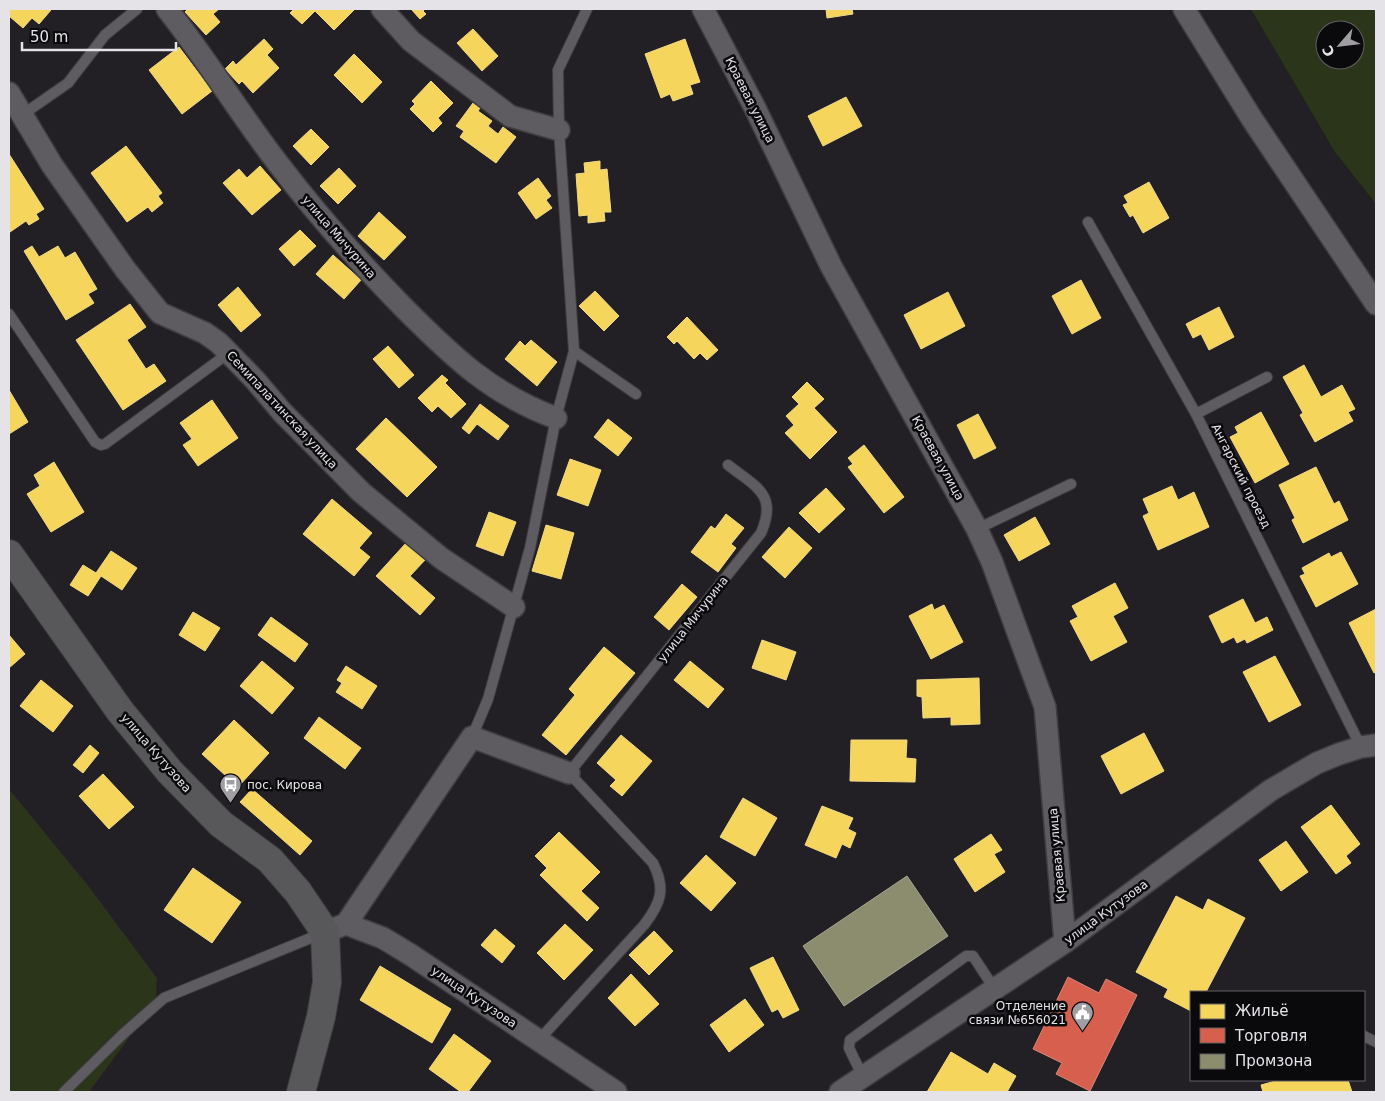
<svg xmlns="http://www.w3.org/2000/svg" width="1385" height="1101" font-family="'DejaVu Sans',sans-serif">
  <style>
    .green { fill: #2a351a; fill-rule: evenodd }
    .homes { fill: #f6d55c; stroke: #f1d986 }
    .shops { fill: #d6604d; stroke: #da877c }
    .industry { fill: #8c8c6e; stroke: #a7a693 }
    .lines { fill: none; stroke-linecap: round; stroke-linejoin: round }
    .lane-casing { stroke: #3f3d41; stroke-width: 12 }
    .street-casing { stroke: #3f3d41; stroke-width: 24 }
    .secondary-casing { stroke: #3f3d41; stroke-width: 30 }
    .lane { stroke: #5e5c60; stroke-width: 10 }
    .street { stroke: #5e5c60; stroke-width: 21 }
    .secondary { stroke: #58585a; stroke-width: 28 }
    .labels { text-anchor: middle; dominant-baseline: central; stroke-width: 5; stroke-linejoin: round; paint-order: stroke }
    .street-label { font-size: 12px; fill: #e5e2e8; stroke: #0a090c }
    .poi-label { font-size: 12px; fill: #e5e2e8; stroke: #0a090c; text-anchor: start }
  </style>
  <rect width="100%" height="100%" fill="#222024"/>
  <!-- green -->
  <path class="green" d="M1251 9H1376V204L1335 152ZM1325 30H1355V60H1325Z
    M9 789 86 883 157 978 156 1001 89 1092H9Z"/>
  <!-- homes -->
  <path class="homes" d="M9 9H49L51 10 39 24 32 18 23 28 9 16Z
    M188 9H219L213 14 220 22 206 35 185 12Z
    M294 9H353L354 10 334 30 315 11 302 24 290 13Z
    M411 9H425L423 11 426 14 420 19Z
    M826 9H852L853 14 827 18Z
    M473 29 498 56 482 71 457 43Z
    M264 39 273 49 267 55 279 68 253 93 242 81 239 84 225 69 233 61 236 65Z
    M685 39 700 82 690 85 693 94 673 101 670 94 661 98 645 54Z
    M179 47 212 91 182 114 149 70Z
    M354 54 382 82 362 103 334 75Z
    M431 81 453 103 438 118 442 123 433 132 410 109 415 104 412 101Z
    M846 97 862 126 823 146 808 116Z
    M473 103 480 108 478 111 492 121 488 126 498 134 503 127 516 137 496 163 460 137 464 131 456 126Z
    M311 129 329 147 311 165 293 146Z
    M126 146 162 193 158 196 163 203 152 212 148 207 127 222 91 173Z
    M9 154 44 209 36 214 39 219 29 225 26 221 10 232Z
    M600 161V170L607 169 611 212H604L605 221 588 223V215L579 216 576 174 585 173 584 163Z
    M260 166 281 190 252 215 223 183 239 169 247 178Z
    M339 168 356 186 338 204 320 186Z
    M538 178 551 196 546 200 552 208 536 219 518 193Z
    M1149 182 1169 218 1143 233 1133 215 1130 217 1123 205 1128 203 1124 196Z
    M379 212 406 237 384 260 358 236Z
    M300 230 316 246 294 266 279 249Z
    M32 246 39 257 58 246 65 258 75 252 97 289 88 294 94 303 66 320 24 251Z
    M333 255 361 280 344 299 316 274Z
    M1081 280 1101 318 1072 334 1052 296Z
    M238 287 261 315 241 332 218 305Z
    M595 291 619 316 604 331 579 306Z
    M948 292 965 326 921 349 904 315Z
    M130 304 146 327 127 340 146 369 154 364 166 381 123 410 76 340Z
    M1219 307 1234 337 1209 350 1201 334 1193 338 1186 324Z
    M687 317 718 350 707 360 700 353 694 359 677 341 674 344 667 337Z
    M531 340 557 362 537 386 505 359 520 341 525 346Z
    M388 346 414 375 399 388 373 359Z
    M1304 365 1321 397 1342 385 1355 409 1348 412 1353 421 1315 442 1300 415 1303 413 1283 377Z
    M442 375 448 380 445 383 466 404 451 418 438 406 432 412 418 398Z
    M807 382 824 399 814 408 837 432 810 459 785 433 794 425 786 416 799 404 792 397Z
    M9 390 28 422 9 434Z
    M212 400 238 438 198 466 183 445 192 439 180 423Z
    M480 404 509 426 498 440 477 424 469 434 462 428Z
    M1261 412 1289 464 1255 483 1230 437 1238 433 1235 427Z
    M978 414 996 448 974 459 957 425Z
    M386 418 437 467 407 497 356 449Z
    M608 419 632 438 618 456 594 437Z
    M864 445 904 497 884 513 848 467 853 464 848 458Z
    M570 459 601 470 588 506 557 495Z
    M54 462 84 512 51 532 27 494 40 486 34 475Z
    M1316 467 1334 504 1339 501 1348 520 1303 543 1292 520 1295 518 1279 485Z
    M1172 486 1178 500 1194 492 1209 527 1158 550 1143 516 1149 513 1143 499Z
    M826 488 845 509 819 533 799 513Z
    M332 499 372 533 359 548 370 557 354 576 303 534Z
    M489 512 516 522 503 556 476 546Z
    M726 514 744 528 731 544 736 548 718 572 691 552 711 526 715 529Z
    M1035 517 1050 544 1019 561 1004 535Z
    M546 525 574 533 561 579 532 571Z
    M789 527 812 548 785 578 762 557Z
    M406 543 425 560 410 576 435 598 420 615 376 576Z
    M111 551 137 568 122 590 101 576 88 596 70 585 83 565 96 573Z
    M1341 552 1358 584 1316 607 1300 576 1305 574 1302 568 1329 553 1331 557Z
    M1115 583 1128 608 1113 616 1127 642 1091 661 1070 621 1078 617 1072 606Z
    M682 584 697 597 669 630 654 617Z
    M1243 599 1255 623 1267 617 1273 630 1247 643 1245 639 1237 643 1234 637 1222 643 1209 616Z
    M932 604 934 610 944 605 963 642 931 659 909 616Z
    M1376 609V672L1374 673 1349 623Z
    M193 612 220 628 205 651 179 635Z
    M271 617 308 644 295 662 258 635Z
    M9 635 25 654 9 668Z
    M762 640 796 652 786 680 752 668Z
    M604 647 635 673 566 755 542 735 575 695 569 689Z
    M1275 656 1301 705 1269 722 1243 672Z
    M262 661 294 688 272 714 240 686Z
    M690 661 724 689 708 708 674 680Z
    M346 666 377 686 362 709 336 692 342 683 337 680Z
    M979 678 980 724 951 725V717L923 718 922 697 917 696V680Z
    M41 680 73 706 53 732 20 706Z
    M319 717 361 748 345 769 304 738Z
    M234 720 269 753 238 787 202 754Z
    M1144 733 1164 771 1121 794 1101 756Z
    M621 735 652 761 622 796 610 786 616 780 597 763Z
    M851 740H907L906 758 916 759 915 782 850 781Z
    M90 745 99 753 83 773 73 765Z
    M103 774 134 807 109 829 79 796Z
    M252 789 312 841 300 855 240 802Z
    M743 798 777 818 755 856 720 837Z
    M1331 805 1360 844 1346 856 1351 863 1336 874 1301 827Z
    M822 806 853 818 848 829 856 833 850 848 842 844 836 858 805 845Z
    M559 832 600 872 581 891 599 908 587 921 540 875 547 868 535 856Z
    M991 834 1002 850 994 854 1005 872 975 892 954 859Z
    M1286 841 1308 872 1281 891 1259 860Z
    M706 855 736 883 711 911 680 883Z
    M193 868 241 902 212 943 164 910Z
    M1176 896 1203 910 1208 899 1245 918 1206 992H1191V1011L1164 997 1168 989 1136 972Z
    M565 924 593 950 564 980 537 953Z
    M495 929 515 946 502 963 481 945Z
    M654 931 673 951 649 975 629 955Z
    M773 957 799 1010 783 1018 778 1009 772 1012 750 968Z
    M380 966 451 1009 432 1043 360 1000Z
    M631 974 659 1004 635 1026 608 998Z
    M745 999 764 1025 729 1052 710 1025Z
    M454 1034 491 1061 468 1092H461L429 1069Z
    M951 1052 988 1074 994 1063 1016 1076 1007 1092H927Z
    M1279 1080H1348L1352 1092H1263L1261 1085Z"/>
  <!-- shops -->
  <path class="shops" d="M1068 977 1099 993 1106 979 1137 995 1090 1091 1056 1074 1062 1063 1033 1049Z"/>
  <!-- industry -->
  <path class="industry" d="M907 876 948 936 844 1006 803 946Z"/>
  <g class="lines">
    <defs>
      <path id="lane" d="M22 115 68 83 105 35 137 9
        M1088 222 1196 414 1361 747
        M9 314 95 442 101 445 105 444 230 352
        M574 351 636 394
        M1196 414 1267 377
        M977 529 1071 484
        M472 737 488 699 530 548 556 418 574 351 559 130 558 70 587 9
        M1364 1036 1376 1042
        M538 1041 644 925C661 903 666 889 653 863L569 773 761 533C778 494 756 487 728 465
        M863 1077 849 1048 850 1040 966 956H973L994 988
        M64 1092 123 1034 164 998 323 933"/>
      <path id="street" d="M167 9C207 59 240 115 280 166 318 216 360 263 404 308 453 357 491 394 556 418
        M382 9 411 41 510 116 559 130
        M703 9 755 108 831 266 977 529 992 562 1045 707 1065 942
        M1184 9 1252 119 1376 304
        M9 93 52 165 125 269 160 313 205 333 219 343 255 380 282 412 361 492 441 558 514 607
        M346 924 472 737 569 773
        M325 932 346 924 383 938 411 955 616 1092
        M840 1092 1065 942 1271 790 1317 763 1339 754 1361 747 1376 745"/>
      <path id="secondary" d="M9 554 120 711 170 772 221 824 270 860 298 892 325 932 327 982 321 1017 301 1092"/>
    </defs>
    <!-- lane casing -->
    <use href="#lane" class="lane-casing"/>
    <!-- street casing -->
    <use href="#street" class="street-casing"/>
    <!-- secondary casing -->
    <use href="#secondary" class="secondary-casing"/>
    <!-- lane -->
    <use href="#lane" class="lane"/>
    <!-- street -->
    <use href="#street" class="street"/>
    <!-- secondary -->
    <use href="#secondary" class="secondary"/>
  </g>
  <!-- icons -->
  <defs>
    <symbol id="bus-pin" viewBox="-11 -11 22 30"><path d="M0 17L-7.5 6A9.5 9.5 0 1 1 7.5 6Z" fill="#a19ea3" stroke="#0a090c"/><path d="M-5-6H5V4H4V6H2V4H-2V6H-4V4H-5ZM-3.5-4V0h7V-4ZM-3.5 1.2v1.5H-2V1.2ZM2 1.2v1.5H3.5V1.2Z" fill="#fff"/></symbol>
    <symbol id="civic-pin" viewBox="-11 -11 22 30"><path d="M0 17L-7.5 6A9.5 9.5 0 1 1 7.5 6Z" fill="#a19ea3" stroke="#0a090c"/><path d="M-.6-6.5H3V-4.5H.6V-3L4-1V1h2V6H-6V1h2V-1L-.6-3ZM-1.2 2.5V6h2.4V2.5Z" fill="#fff"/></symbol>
  </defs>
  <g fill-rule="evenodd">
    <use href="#bus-pin" x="218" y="772" width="25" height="34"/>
    <use href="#civic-pin" x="1070" y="1000" width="25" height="34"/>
  </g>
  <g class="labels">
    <!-- street labels -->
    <g class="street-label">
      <text transform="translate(750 100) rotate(63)">Краевая улица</text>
      <text transform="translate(339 237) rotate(49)">улица Мичурина</text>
      <text transform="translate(282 410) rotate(47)">Семипалатинская улица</text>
      <text transform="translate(938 458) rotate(61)">Краевая улица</text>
      <text transform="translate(1241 476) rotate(63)">Ангарский проезд</text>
      <text transform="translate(693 619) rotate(-52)">улица Мичурина</text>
      <text transform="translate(156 753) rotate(49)">улица Кутузова</text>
      <text transform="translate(1057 855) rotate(-95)">Краевая улица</text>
      <text transform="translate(1106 912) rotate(-36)">улица Кутузова</text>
      <text transform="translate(474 997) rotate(34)">улица Кутузова</text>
    </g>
    <!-- poi labels -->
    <g class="poi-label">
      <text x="247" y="785">пос. Кирова</text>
      <text x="1066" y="1006" text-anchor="end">Отделение<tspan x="1066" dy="14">связи №656021</tspan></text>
    </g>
  </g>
  <!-- border -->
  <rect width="1385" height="1101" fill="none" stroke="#e5e2e8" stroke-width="20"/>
  <!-- legend -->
  <rect x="1190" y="991" width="175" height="90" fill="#0a090c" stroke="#626064"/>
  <rect x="1200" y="1004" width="25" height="15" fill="#f6d55c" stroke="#626064"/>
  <text x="1235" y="1016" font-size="15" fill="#e5e2e8">Жильё</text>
  <rect x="1200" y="1028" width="25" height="15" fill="#d6604d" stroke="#626064"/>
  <text x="1235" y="1041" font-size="15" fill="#e5e2e8">Торговля</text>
  <rect x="1200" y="1054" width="25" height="15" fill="#8c8c6e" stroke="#626064"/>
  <text x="1235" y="1066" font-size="15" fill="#e5e2e8">Промзона</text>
  <!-- north arrow -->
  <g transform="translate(1340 45) rotate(242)"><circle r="24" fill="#0a090c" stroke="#626064"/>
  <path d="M0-4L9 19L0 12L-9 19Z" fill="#a19ea3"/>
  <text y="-8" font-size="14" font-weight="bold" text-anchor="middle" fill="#e5e2e8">С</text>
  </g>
  <!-- scale -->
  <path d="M22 42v8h154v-8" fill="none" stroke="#e5e2e8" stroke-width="2.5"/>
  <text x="30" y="42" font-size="15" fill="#e5e2e8" stroke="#0a090c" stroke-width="4" paint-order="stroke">50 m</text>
</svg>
